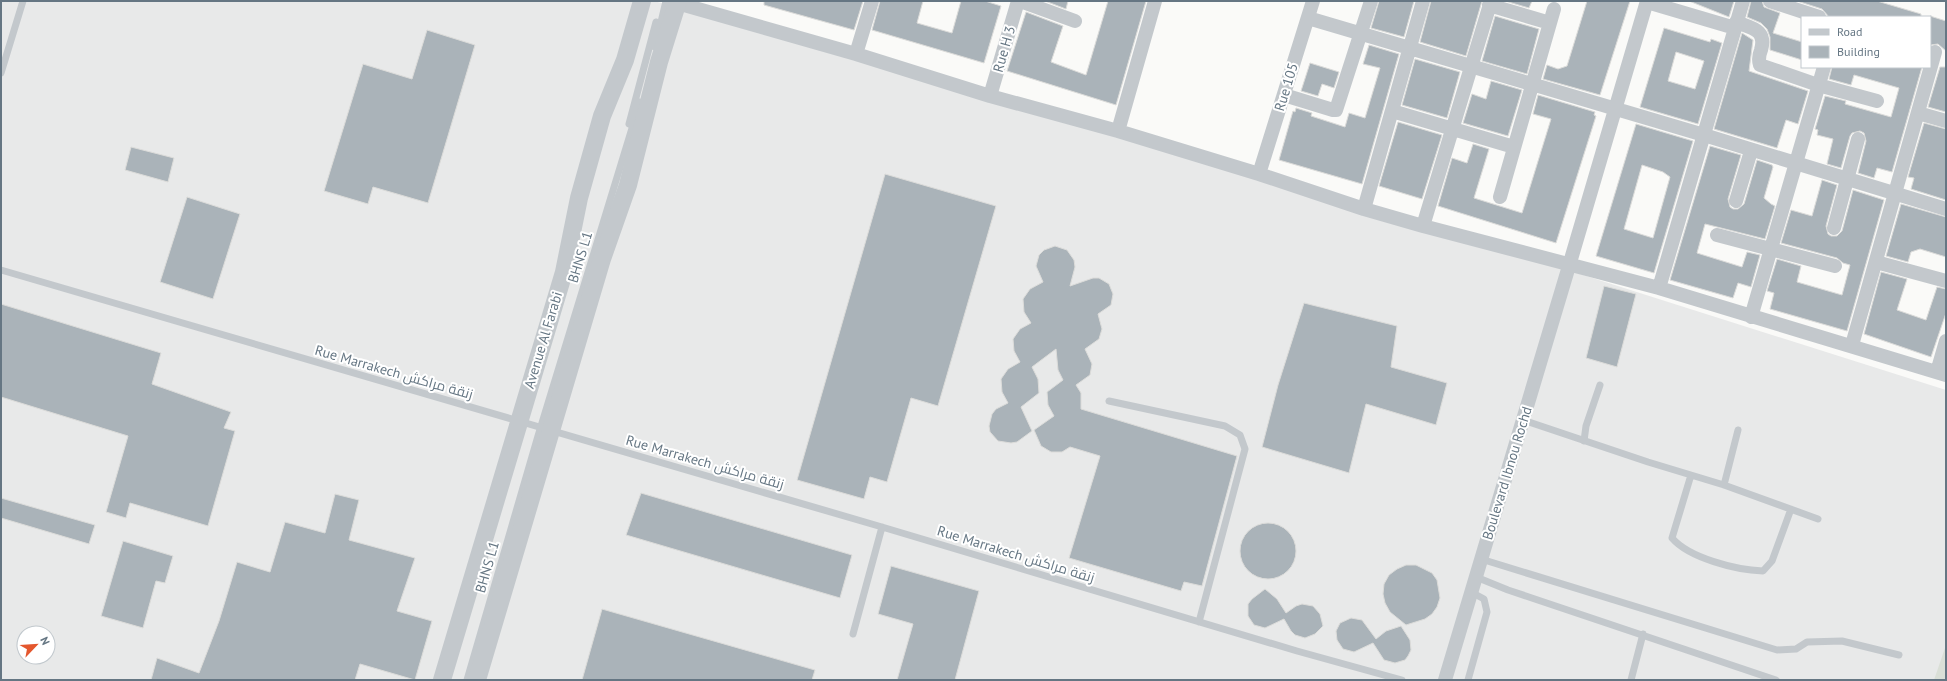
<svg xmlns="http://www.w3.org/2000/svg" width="1947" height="681" font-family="'PT Sans',Cairo,sans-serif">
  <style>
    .built { fill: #e8e9e9; fill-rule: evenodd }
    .green { fill: #dadfd7 }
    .building { fill: #aab3b9; stroke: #dcdcda; fill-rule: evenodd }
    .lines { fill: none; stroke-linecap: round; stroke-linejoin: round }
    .service { stroke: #c3c8cc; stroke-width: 7 }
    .minor { stroke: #c3c8cc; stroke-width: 14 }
    .tertiary { stroke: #c3c8cc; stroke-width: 18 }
    .labels { text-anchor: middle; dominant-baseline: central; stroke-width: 4; stroke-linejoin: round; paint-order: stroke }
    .street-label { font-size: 14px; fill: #657683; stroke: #fff }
  </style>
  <rect width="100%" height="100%" fill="#fafaf8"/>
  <!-- built -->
  <path class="built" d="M1 1H654L855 58 1558 267 1946 390V680H1ZM24 633H48V657H24Z"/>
  <!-- green -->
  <path class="green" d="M1946 645V680H1934Z"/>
  <!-- building -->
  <path class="building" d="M764 1H863L854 30 764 5Z
    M880 1H923L917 23 952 33 961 1H985L1001 6 984 63 872 30Z
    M1045 1H1068L1066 9Z
    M1108 1H1146L1116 105 1007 71 1026 12 1063 26 1051 62 1086 75Z
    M1379 1H1414L1404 37 1371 28Z
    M1431 1H1482L1466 56 1420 42Z
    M1505 1H1532L1529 8Z
    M1587 1H1630L1600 95 1543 79 1547 65 1558 69 1567 66Z
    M1689 1H1734L1729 17Z
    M1751 1H1762L1764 7 1780 13 1773 33 1802 42V60L1770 50V37L1767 29 1761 23 1747 17Z
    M1797 1H1877L1921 14V17H1829L1822 9Z
    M1495 16 1539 29 1527 74 1482 61Z
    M1930 16 1946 21V51L1938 44 1930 45Z
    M1664 28 1710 42 1711 39 1722 43 1698 124 1640 107ZM1676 52 1704 61 1695 89 1668 81Z
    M427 30 475 45 428 203 373 187 368 204 324 191 363 64 412 79Z
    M1742 33 1753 40 1749 71 1808 91 1798 124 1786 120 1777 148 1714 129Z
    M1369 45 1399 54 1362 184 1279 160 1293 111 1295 112 1296 108 1312 113 1311 116 1345 127 1349 113 1365 118 1380 68 1363 64Z
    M1415 59 1460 72 1447 118 1402 105Z
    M1310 63 1339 72 1334 88 1322 84 1318 96 1301 91Z
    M1832 67H1922L1892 172 1877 168 1874 178 1858 173 1866 141 1864 133 1860 131 1852 133 1850 136 1841 168 1827 164 1833 139 1817 135 1818 130 1815 129 1825 96 1846 101 1845 104 1891 117 1899 88 1854 75 1851 85 1829 79Z
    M1940 67H1946V112L1928 107Z
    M1491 81 1522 90 1508 136 1463 123 1472 94 1486 99Z
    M1538 95 1595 112 1594 115 1596 116 1556 243 1438 206 1452 158 1467 163 1473 144 1489 149 1474 198 1522 213 1551 119 1533 114Z
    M1398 122 1442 135 1422 199 1379 186Z
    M1924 123 1946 129V200L1911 189 1914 178 1908 177Z
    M1636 124 1693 141 1654 273 1596 256ZM1642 165 1663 172 1670 177 1653 238 1624 229Z
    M1710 146 1741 155 1728 199 1730 207 1733 209H1738L1744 204 1757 160 1772 165 1773 167 1764 198 1771 204 1775 206 1765 239 1705 224 1697 253 1742 267 1747 252 1760 255 1751 287 1738 283 1733 298 1670 280Z
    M131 147 174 158 168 182 125 170Z
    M885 174 996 206 938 406 911 398 887 482 870 477 864 499 797 480Z
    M1822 180 1837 185 1826 226 1828 234 1831 236H1837L1842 231 1853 190 1884 200 1847 331 1770 309 1774 293 1767 291 1777 259 1801 266 1797 282 1842 295 1850 265 1843 263 1837 258 1781 243 1791 210 1812 216Z
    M187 197 240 214 213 299 160 282Z
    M1901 204 1946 217V257L1920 249 1911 252 1908 262 1886 256Z
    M1055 246 1067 250 1074 260 1075 267 1070 286 1093 278H1099L1109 284 1113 294 1111 305 1098 314 1102 329 1099 339 1085 349 1092 364 1090 375 1076 385 1081 393V409L1237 456 1202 586 1184 582 1181 591 1069 558 1100 456 1070 447 1062 452H1051L1041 446 1034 430 1054 416 1048 405 1047 392 1063 380 1058 370 1056 349 1032 367 1038 379 1039 393 1021 407 1032 431 1017 442 1011 443 998 441 990 432 989 426 992 414 996 409 1008 403 1002 392 1001 379 1008 369 1020 362 1014 351 1013 339 1020 329 1031 323 1024 312 1023 299 1030 289 1043 282 1036 266 1039 255 1044 250Z
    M1881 272 1907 279 1897 310 1926 320 1937 287 1946 289V313L1931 357 1864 334Z
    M1604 286 1636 294 1617 367 1586 358Z
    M1304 303 1397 326 1391 367 1447 383 1436 425 1366 404 1349 473 1262 447 1278 385Z
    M1 304 161 353 152 384 231 412 224 428 235 431 208 526 130 503 126 518 106 512 128 436 1 397Z
    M641 493 852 555 840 598 626 535Z
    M335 494 359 500 349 540 415 558 397 611 432 621 415 680 360 664 355 680H151L157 658 199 673 219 621 237 562 270 572 285 522 325 533Z
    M1 498 95 525 89 544 1 518Z
    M1240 551a28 28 0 1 1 56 0a28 28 0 1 1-56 0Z
    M123 541 173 556 165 583 156 581 143 628 101 616Z
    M1406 565H1416L1432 573 1437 580 1440 598 1437 607 1432 614 1425 619 1406 625 1390 612 1385 603 1383 594 1384 584 1389 575 1397 569Z
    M891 566 979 591 955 680H897L913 624 878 614Z
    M1265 589 1277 599 1286 613 1296 606 1302 604 1313 606 1320 614 1323 626 1315 634 1305 638 1295 635 1291 631 1284 619 1265 628 1254 625 1248 616V604L1252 599Z
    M602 609 815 670 812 680H582Z
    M1351 618 1362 620 1376 639 1386 631 1401 626 1410 640 1411 650 1408 656 1405 660 1395 663 1384 660 1373 643 1354 652 1343 649 1337 640 1336 631 1340 623Z"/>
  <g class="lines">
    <!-- service -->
    <path class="service" d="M655 47 666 1
      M1 73 23 1
      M629 124 656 22
      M1 270 882 527 1297 651 1402 680
      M1109 401 1225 426 1240 435 1245 449 1199 622
      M1523 420 1648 462 1724 485 1818 519
      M1584 441 1586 426 1600 385
      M1691 475 1672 538C1689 558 1736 570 1763 571L1772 561 1791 509
      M1724 485 1738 430
      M1481 559 1777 650 1796 649 1807 642 1842 641 1899 655
      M1476 577 1508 590 1776 680
      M853 634 882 527
      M467 680 538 436 640 102
      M1468 680 1487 612 1484 599 1471 592
      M1631 680 1643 634"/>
    <!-- minor -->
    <path class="minor" d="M670 1 856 54 990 96 1118 131 1259 174 1364 209 1423 226 1659 288 1946 375
      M1020 1 1075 21
      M1770 1 1819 17
      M1647 2 1735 28
      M1489 5 1550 23
      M1308 18 1704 135 1946 209
      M1736 22C1751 28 1767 29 1761 50 1759 55 1758 59 1760 65L1818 85 1877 101
      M856 54 872 1
      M1284 95 1333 110H1336L1371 1
      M990 96 1018 1
      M1392 111 1514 147
      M1918 113 1946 121
      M1118 131 1155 1
      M1259 174 1313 1
      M1500 197 1554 9
      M1736 201 1751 151
      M1364 209 1423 1
      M1423 226 1491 1
      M1834 228 1858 139
      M1717 235 1835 266
      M1876 262 1946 281
      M1659 288 1743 1
      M1751 317 1824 67
      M1852 345 1935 52
      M1937 372 1946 341
      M1445 680 1569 266 1647 1"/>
    <!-- tertiary -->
    <path class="tertiary" d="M442 680 564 272 579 198 602 116 625 60 642 1
      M477 680 602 259 628 185 659 62 678 1"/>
  </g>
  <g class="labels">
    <!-- street labels -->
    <g class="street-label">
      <text transform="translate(1004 49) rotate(-74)">Rue H 3</text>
      <text transform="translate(1286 87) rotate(-73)">Rue 105</text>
      <text transform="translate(580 257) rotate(-73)">BHNS L1</text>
      <text transform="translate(543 340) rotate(-73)">Avenue Al Farabi</text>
      <text transform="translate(394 372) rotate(16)">Rue Marrakech زنقة مراكش</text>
      <text transform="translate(705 462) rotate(16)">Rue Marrakech زنقة مراكش</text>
      <text transform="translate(1507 473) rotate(-73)">Boulevard Ibnou Rochd</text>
      <text transform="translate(1016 554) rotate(17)">Rue Marrakech زنقة مراكش</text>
      <text transform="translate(487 567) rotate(-74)">BHNS L1</text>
    </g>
  </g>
  <!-- border -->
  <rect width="1947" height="681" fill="none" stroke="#657683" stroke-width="4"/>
  <!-- legend -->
  <rect x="1801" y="16" width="130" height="52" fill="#ffffff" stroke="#c1c8cd"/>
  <rect x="1809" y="29" width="20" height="6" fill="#c3c8cc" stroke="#c1c8cd"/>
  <text x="1837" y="36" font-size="12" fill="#657683">Road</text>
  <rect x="1809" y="46" width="20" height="12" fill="#aab3b9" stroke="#c1c8cd"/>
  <text x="1837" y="56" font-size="12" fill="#657683">Building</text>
  <!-- north arrow -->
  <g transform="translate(36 645) rotate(65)"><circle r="19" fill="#ffffff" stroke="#c1c8cd"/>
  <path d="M0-3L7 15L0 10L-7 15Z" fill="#e4572e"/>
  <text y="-6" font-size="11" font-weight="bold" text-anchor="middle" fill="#657683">N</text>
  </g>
</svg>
